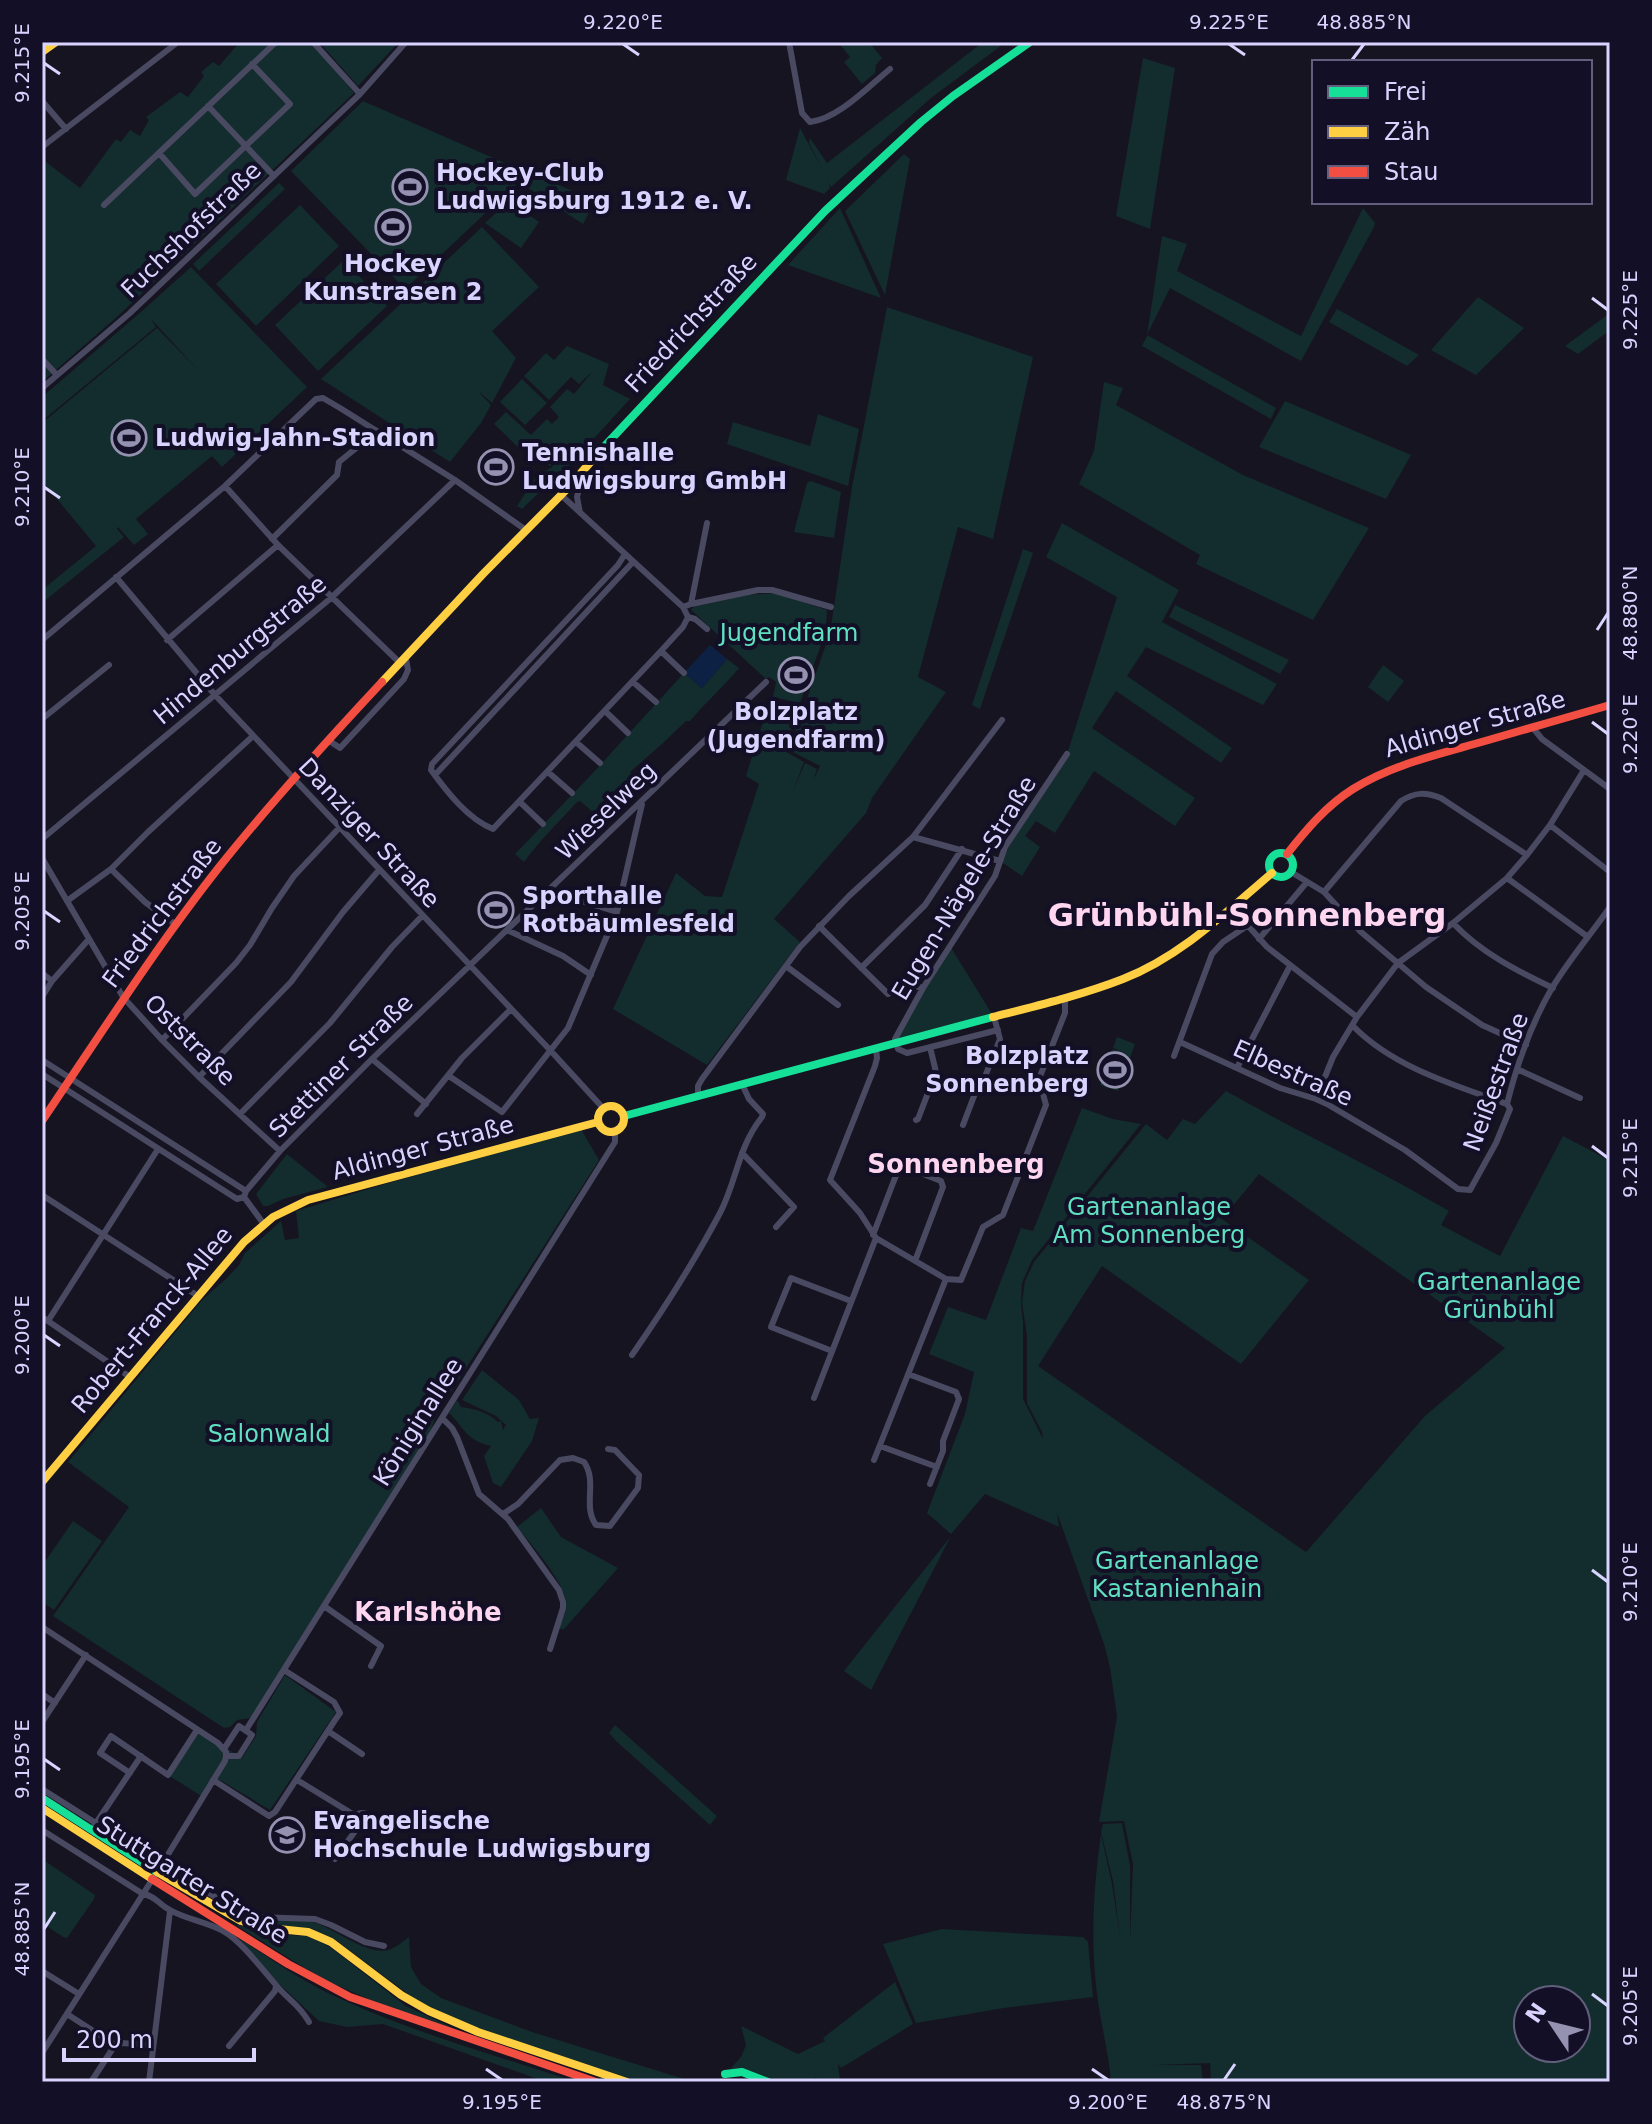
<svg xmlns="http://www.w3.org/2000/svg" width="1652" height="2124" font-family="'DejaVu Sans',sans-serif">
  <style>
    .green { fill: #132c2d; fill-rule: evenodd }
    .water { fill: #0d2144 }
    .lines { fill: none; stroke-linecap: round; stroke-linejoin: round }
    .street { stroke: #4a4962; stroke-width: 6 }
    .fast { stroke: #16e098; stroke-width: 8 }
    .slow { stroke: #ffcf43; stroke-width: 8 }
    .jam { stroke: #f24e42; stroke-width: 8 }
    .ticks { fill: none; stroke: #d9d4ff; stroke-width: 3 }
    .labels { text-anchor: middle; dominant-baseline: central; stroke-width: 8; stroke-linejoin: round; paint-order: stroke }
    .poi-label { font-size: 24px; font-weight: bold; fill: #d9d4ff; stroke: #130f26; text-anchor: start }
    .street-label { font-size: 24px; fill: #d9d4ff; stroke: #130f26 }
    .park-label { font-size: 24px; fill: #5fe0c0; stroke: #130f26 }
    .neighbourhood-label { font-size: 26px; font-weight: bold; fill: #ffd6f0; stroke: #130f26 }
    .district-label { font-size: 32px; font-weight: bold; fill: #ffd6f0; stroke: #130f26 }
    .neatline { fill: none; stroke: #d9d4ff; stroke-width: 3 }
    .ticks-label { font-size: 20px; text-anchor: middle; fill: #d9d4ff }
  </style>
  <rect width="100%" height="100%" fill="#161421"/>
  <!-- green -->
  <path class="green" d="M236 42H313L354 93 118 316 42 382V191L44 189 42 186V159L80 188 116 139 121 142 130 130 140 136 149 120 146 117 180 92 188 97 204 76 201 72 213 62 219 66 238 44Z
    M319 42H399L358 86Z
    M838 42H869L882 58 876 65 875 73 862 84 844 62 850 57Z
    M983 42H1006L931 98 831 187 828 182 830 188 824 194 786 180 800 128 822 169 809 143 810 138 827 163Z
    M1143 58 1175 68 1150 229 1116 216Z
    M363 101 528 173 405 289 291 171Z
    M904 154 910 159 885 295 845 211Z
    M536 175 595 201 583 224 525 186Z
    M279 183 285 189 199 271 193 264Z
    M509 201 539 222 521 248 485 223Z
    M300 205 339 246 256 326 216 284Z
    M840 208 881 298 788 265Z
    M1363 208 1375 223 1374 227 1301 361 1170 288 1147 335 1276 408 1271 419 1142 346 1147 336 1162 236 1187 244 1177 271 1301 336Z
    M482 227 539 287 492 331 516 358 492 403 477 390 491 405 481 423 450 462 321 379Z
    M344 260 387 306 318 371 275 325Z
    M191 267 307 387 222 467 212 456 136 519 148 534 134 545 118 527 117 529 124 537 42 603V590L96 546 42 481V423L157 328 199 371 151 319 156 327 42 421V397L142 311Z
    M1478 297 1524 328 1476 375 1431 350Z
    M887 307 1033 357 993 539 958 527 918 677 946 692 872 798 866 813 774 919 800 942 707 1065 613 1009 676 873 705 896 722 897 759 784 746 776 767 709 776 710 783 702 800 706 783 750 804 762 793 791 805 763 817 769 813 781 820 766 789 750 830 633 852 487Z
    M1337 309 1419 355 1407 366 1329 322Z
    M1610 313V330L1578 354 1565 346Z
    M567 346 609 364 603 385 630 399 558 478H554L522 509 517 506 537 475 551 468 573 443 550 466 524 444 519 448 494 424 506 412 531 435 547 419 552 424 559 417 550 407 567 389 574 394 592 372 579 384 571 377 549 400 524 376 546 353 554 360Z
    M522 379 547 403 525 425 500 402Z
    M1104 382 1123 388 1116 405 1243 475 1369 528 1313 620 1196 564 1200 555 1079 484 1094 451Z
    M1285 401 1411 455 1386 499 1259 447Z
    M818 414 859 429 848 486 727 444 733 422 810 446Z
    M811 481 841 492 834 538 794 532 807 483Z
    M1062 523 1179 590 1162 622 1277 684 1263 705 1146 647 1127 676 1232 748 1221 763 1116 691 1092 728 1195 798 1175 826 1094 771 1055 833 1036 821 1025 836 1040 847 1022 876 1000 861 1067 754 1117 597 1046 557Z
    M1023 549 1033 553 980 709 972 705Z
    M777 593 827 610 826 631 800 703 773 697 776 682 769 677 766 679 691 610 695 605 745 595Z
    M1175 605 1289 660 1280 674 1169 617Z
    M727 659 739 668C724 686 706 702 690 721H686L662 744 630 772 632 775 617 793 612 791 594 813 580 801 577 802C559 822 540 840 524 862L515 854 591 775 684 673 702 688Z
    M1383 665 1404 681 1388 702 1368 687Z
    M950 946 992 1014 895 1039Z
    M1117 1037 1135 1044 1118 1091 1100 1085 1113 1049 1130 1055 1113 1048Z
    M1226 1091C1300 1133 1376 1168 1449 1211L1441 1225 1500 1256 1563 1136 1607 1159 1610 1157V2082H1211L1210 2063 1155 2065H1201L1203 2082H1111C1109 2055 1102 2029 1098 2002 1090 1946 1093 1890 1101 1834L1112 1884 1120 1936 1113 1881 1101 1832 1103 1824 1122 1823 1130 1866V1941L1133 1864 1124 1821 1099 1822 1117 1717 1110 1667 1104 1644 1057 1513 1059 1527 985 1494 951 1534 927 1513 965 1414 974 1372 929 1354 948 1307 986 1320 1021 1228 1033 1231 1082 1108 1113 1119 1141 1124 1032 1260 1022 1283 1021 1304 1023 1322V1399L1043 1439 1042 1432 1027 1403V1336L1022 1302 1025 1281 1034 1262 1146 1124 1167 1140 1183 1119 1195 1124ZM1259 1174 1505 1348 1425 1416 1306 1552 1038 1366 1102 1266 1241 1364 1309 1280 1222 1219ZM1528 2000H1576V2048H1528Z
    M581 1129 599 1160 436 1415 429 1436 251 1718 237 1720 230 1727 224 1728 53 1616 129 1507 68 1462 202 1300 227 1278 239 1265 245 1253 281 1221 285 1240 299 1238 296 1211 385 1184Z
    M287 1154 328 1187 283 1199 268 1206H263L256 1194Z
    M482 1370 519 1400 530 1419 539 1418 532 1441 501 1487 493 1483 484 1456 491 1446C466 1440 466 1430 449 1413L457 1400 461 1407C475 1409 488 1412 498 1422L501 1421 503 1430 506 1425 496 1416 462 1400Z
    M541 1508 561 1537 618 1568 564 1629H559C561 1621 566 1612 566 1604 566 1583 530 1543 517 1527Z
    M73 1521 102 1541 54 1610 42 1602V1566Z
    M951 1536 871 1690 844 1671Z
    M285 1675 336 1712 270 1810 220 1780 213 1781 203 1797 168 1775 197 1730 242 1758 256 1736 257 1722Z
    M615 1725 717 1816 710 1825 616 1741 609 1733Z
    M42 1859 95 1895 94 1899 67 1938 63 1937 42 1923Z
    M251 1921C266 1921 301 1918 313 1922 336 1929 365 1955 388 1950 396 1948 402 1942 409 1937L411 1967 421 1984 441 1998 532 2032 694 2082H639L501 2038 435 2010 412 1997 333 1938Z
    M234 1924 271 1934 308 1936 330 1947 406 2006 466 2034 385 2006 324 1980Z
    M942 1929 1083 1937 1088 1942 1093 1997 1004 2008 916 2023 883 1944Z
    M237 1937C271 1959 306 1984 343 2000 418 2034 498 2056 576 2082H546L383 2024 347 2027 319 2021 278 1983Z
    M895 1982 913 2024 841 2068 838 2064 840 2082H811L818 2076 810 2081 802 2079 810 2082H776L750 2071 730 2069 741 2057 746 2045 741 2026 798 2054 825 2041 823 2038Z"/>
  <!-- water -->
  <path class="water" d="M710 645 727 659 702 688 684 673Z"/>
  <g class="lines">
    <!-- street -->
    <path class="street" d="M313 42 360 94
      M789 42 802 113 810 122C838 119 868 87 890 69
      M42 101 66 129
      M208 106 274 176
      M42 147 178 42
      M159 153 195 194 290 104 252 64
      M104 205 276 42
      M42 359 57 375
      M42 388 130 313 360 94 406 42
      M225 486 278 545 401 664
      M561 495 683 607 688 617 695 619 707 629
      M580 513 577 497 583 473
      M272 539 337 475 339 462 377 431
      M625 554 618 565 432 764 431 770C447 792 468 819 493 829L661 651 683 627 688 617
      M116 577 215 695 550 1050 603 1108
      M691 604 707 523
      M683 607 691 604 758 590H772L831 607
      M42 640 225 486 316 399 323 398 340 408 455 480 526 530
      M167 640 278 545
      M661 651 684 673
      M633 682 656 702
      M605 711 628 733
      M42 719 109 665
      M1533 728 1542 739 1610 789
      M328 740 340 748 404 679 408 670 406 659
      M576 742 600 763
      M548 772 572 793
      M435 775 633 562
      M520 802 543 824
      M1550 825 1610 872
      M913 837 1000 861
      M42 839 331 598 455 480
      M42 858 123 997 162 1040 199 1077 280 1151
      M111 869 145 902 176 925
      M1291 872 1324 892 1361 932 1426 987 1482 1025 1526 1045
      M1507 878 1588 937
      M548 891 617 912
      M1324 892 1401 801C1415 792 1425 792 1441 798L1527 855
      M67 901 111 869 148 832 253 736
      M1240 901 1243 920 1267 947 1357 1017 1333 1057 1316 1099
      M1453 923C1480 952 1517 971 1553 988
      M819 926 888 994 903 983 923 988
      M507 930 563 956 591 975
      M1259 939 1307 882
      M786 966 838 1005
      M861 968 925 905 962 849
      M42 973 52 981
      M42 997 52 981 89 939
      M1357 1017 1398 963 1453 923 1507 878 1527 855 1550 825 1584 770
      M1353 1026C1393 1067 1454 1085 1507 1104
      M998 1030 907 1053 898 1049 895 1039 923 988 995 876 1005 847 1067 754
      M162 1040 236 963 250 945 272 908 294 876 339 828
      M1180 1042 1280 1088 1316 1099 1327 1104 1405 1150 1458 1189 1470 1190 1496 1143 1510 1109 1507 1104C1517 1064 1531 1024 1552 988 1569 960 1591 934 1610 907
      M876 1049 877 1058 875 1066 830 1180 860 1213 876 1238 946 1279 961 1280 983 1227 1003 1215 1046 1105 1039 1079 1065 1013V998
      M1174 1056 1212 954 1223 942 1247 926
      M372 1059 426 1104
      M42 1060 246 1191
      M1237 1068 1290 966
      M1517 1069 1580 1098
      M42 1074 237 1199 244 1197
      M449 1076 502 1112 568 1028 617 912 642 804
      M199 1077 291 982 343 912 379 870
      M698 1095V1086L702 1079 800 947 849 896 913 837 1002 720
      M240 1114 330 1023 392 947 422 916
      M417 1114 462 1058 511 1009
      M916 1120 918 1119 936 1072 930 1047
      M963 1125 979 1083 984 1079 1000 1039 994 1017
      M742 1153 794 1207 776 1227
      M42 1195 198 1296
      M244 1197 246 1191 280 1151 372 1059 766 682
      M244 1197 263 1223
      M873 1235 900 1165 941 1181 943 1187 915 1261
      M42 1317 130 1377
      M48 1321 158 1149
      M832 1351 771 1327 791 1278 851 1301
      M632 1355C664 1309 694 1262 720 1213 737 1180 738 1147 762 1117L763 1114 749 1099 742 1084
      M908 1374 956 1392 959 1399 943 1441V1451L930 1484
      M814 1398 876 1238
      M442 1418 452 1428 457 1437 479 1494 508 1519 559 1590 563 1602V1608L550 1649
      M880 1446 937 1467
      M874 1460 946 1279
      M503 1514 518 1504 560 1460 573 1458 584 1462C598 1482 582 1506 596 1525L610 1526 638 1488 639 1475 615 1450 608 1449
      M324 1606 381 1646 371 1666
      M42 1627 218 1743 226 1752V1756
      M42 1694 55 1703
      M42 1722 86 1655
      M246 1730 615 1142V1132
      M328 1731 362 1754
      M224 1749 239 1726 252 1735 239 1756H226
      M130 1773 100 1753 111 1736 168 1775 197 1730
      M213 1780 269 1816 275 1812 335 1720 340 1713 334 1702 284 1670
      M297 1780 356 1816
      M42 1789 162 1865
      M354 1821a8 8 0 1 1 16 0a8 8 0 1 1-16 0Z
      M94 1826 141 1756
      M42 1830 143 1894C156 1896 159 1905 170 1910 185 1919 207 1922 223 1931 241 1941 262 1969 276 1985 288 2000 298 2003 309 2022
      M335 1859 358 1827
      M164 1861 189 1877 196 1885 241 1913 255 1917 315 1919 331 1925 365 1942 384 1946
      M42 1971 79 1994
      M67 2014 115 2045 121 2043 153 2045
      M229 2046 275 1991 276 1986
      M42 2053 164 1861 225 1761 226 1756
      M91 2082 115 2045
      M149 2082 170 1911"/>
    <!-- fast -->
    <path class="fast" d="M601 450 825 211 921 122 953 96 1030 42
      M1269 865a12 12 0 1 1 24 0a12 12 0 1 1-24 0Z
      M624 1116 993 1017
      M42 1798 157 1872
      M725 2074 742 2072 768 2082"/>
    <!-- slow -->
    <path class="slow" d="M42 52 56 42
      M382 682 483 574 567 489 601 450
      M993 1017C1036 1006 1082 995 1123 979 1180 957 1226 912 1272 873
      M598 1119a13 13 0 1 1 26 0a13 13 0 1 1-26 0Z
      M42 1482 244 1242 273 1217 308 1200 598 1122
      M42 1808 152 1879
      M157 1872 241 1921 268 1928 308 1932 331 1942 401 1995 429 2011 478 2032 627 2082"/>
    <!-- jam -->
    <path class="jam" d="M1287 854C1306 830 1326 806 1353 789 1393 764 1440 754 1485 741 1527 729 1568 717 1610 705
      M42 1121C100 1035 156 947 220 866 271 802 326 742 382 682
      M152 1879 288 1964 350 1997 596 2082"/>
  </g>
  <!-- ticks -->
  <path class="ticks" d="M623 44 639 55M1229 44 1245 55M1352 60 1364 44M44 63 60 74M1592 298 1608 310M44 487 60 498M1597 630 1608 613M1592 722 1608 734M44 911 60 922M1592 1146 1608 1158M44 1335 60 1346M1592 1570 1608 1582M44 1759 60 1770M44 1929 55 1912M1592 1994 1608 2006M486 2069 502 2080M1092 2069 1108 2080M1224 2080 1235 2064"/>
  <!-- icons -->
  <defs>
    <symbol id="stadium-ring" viewBox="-11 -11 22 22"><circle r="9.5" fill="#130f26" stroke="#9591b1" stroke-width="1.5"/><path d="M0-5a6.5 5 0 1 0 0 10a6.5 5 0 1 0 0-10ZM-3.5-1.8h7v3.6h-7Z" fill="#9591b1"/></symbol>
    <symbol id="university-ring" viewBox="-11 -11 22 22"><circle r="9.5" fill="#130f26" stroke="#9591b1" stroke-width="1.5"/><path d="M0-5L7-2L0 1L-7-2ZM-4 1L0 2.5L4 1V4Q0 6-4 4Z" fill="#9591b1"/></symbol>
  </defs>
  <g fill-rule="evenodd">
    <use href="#stadium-ring" x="390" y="167" width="40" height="40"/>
    <use href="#stadium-ring" x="373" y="207" width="40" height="40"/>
    <use href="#stadium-ring" x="109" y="418" width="40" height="40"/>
    <use href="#stadium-ring" x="476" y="447" width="40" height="40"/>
    <use href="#stadium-ring" x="776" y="655" width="40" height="40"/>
    <use href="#stadium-ring" x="476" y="890" width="40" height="40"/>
    <use href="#stadium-ring" x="1095" y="1050" width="40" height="40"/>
    <use href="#university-ring" x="267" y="1815" width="40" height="40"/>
  </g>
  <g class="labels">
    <!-- poi labels -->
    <g class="poi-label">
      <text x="436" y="173">Hockey-Club<tspan x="436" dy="28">Ludwigsburg 1912 e. V.</tspan></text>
      <text x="393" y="264" text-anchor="middle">Hockey<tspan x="393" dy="28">Kunstrasen 2</tspan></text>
      <text x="155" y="438">Ludwig-Jahn-Stadion</text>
      <text x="522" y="453">Tennishalle<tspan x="522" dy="28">Ludwigsburg GmbH</tspan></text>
      <text x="796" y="712" text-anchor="middle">Bolzplatz<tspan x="796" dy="28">(Jugendfarm)</tspan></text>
      <text x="522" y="896">Sporthalle<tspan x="522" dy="28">Rotbäumlesfeld</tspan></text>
      <text x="1089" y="1056" text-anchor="end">Bolzplatz<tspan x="1089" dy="28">Sonnenberg</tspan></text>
      <text x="313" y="1821">Evangelische<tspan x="313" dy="28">Hochschule Ludwigsburg</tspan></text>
    </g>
    <!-- street labels -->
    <g class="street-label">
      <text transform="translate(191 230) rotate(-44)">Fuchshofstraße</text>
      <text transform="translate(691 323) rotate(-47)">Friedrichstraße</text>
      <text transform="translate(240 650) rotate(-40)">Hindenburgstraße</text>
      <text transform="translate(1475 724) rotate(-16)">Aldinger Straße</text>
      <text transform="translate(606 811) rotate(-44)">Wieselweg</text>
      <text transform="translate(369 833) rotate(47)">Danziger Straße</text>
      <text transform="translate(964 888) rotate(-59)">Eugen-Nägele-Straße</text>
      <text transform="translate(162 913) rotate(-53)">Friedrichstraße</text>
      <text transform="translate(190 1040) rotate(45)">Oststraße</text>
      <text transform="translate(341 1066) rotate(-45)">Stettiner Straße</text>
      <text transform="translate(1293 1073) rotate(24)">Elbestraße</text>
      <text transform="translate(1496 1082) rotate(-70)">Neißestraße</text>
      <text transform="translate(423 1148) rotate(-15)">Aldinger Straße</text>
      <text transform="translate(152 1320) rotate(-50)">Robert-Franck-Allee</text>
      <text transform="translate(418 1422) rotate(-58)">Königinallee</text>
      <text transform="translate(192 1880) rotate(32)">Stuttgarter Straße</text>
    </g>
    <!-- park labels -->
    <g class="park-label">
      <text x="789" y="633">Jugendfarm</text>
      <text x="1149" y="1207">Gartenanlage<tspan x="1149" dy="28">Am Sonnenberg</tspan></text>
      <text x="1499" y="1282">Gartenanlage<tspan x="1499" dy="28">Grünbühl</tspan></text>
      <text x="269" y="1434">Salonwald</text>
      <text x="1177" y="1561">Gartenanlage<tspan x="1177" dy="28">Kastanienhain</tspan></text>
    </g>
    <!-- neighbourhood labels -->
    <g class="neighbourhood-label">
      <text x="956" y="1164">Sonnenberg</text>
      <text x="428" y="1612">Karlshöhe</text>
    </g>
    <!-- district labels -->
    <g class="district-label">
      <text x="1247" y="915">Grünbühl-Sonnenberg</text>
    </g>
  </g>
  <!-- border -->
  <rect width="1652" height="2124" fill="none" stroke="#130f26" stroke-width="88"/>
  <!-- legend -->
  <rect x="1312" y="60" width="280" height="144" fill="#130f26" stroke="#625e7d" stroke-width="2"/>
  <rect x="1328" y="86" width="40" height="12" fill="#16e098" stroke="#625e7d" stroke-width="2"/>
  <text x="1384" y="100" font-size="24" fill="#d9d4ff">Frei</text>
  <rect x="1328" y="126" width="40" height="12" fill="#ffcf43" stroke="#625e7d" stroke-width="2"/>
  <text x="1384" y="140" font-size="24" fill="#d9d4ff">Zäh</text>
  <rect x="1328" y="166" width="40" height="12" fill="#f24e42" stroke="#625e7d" stroke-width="2"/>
  <text x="1384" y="180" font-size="24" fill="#d9d4ff">Stau</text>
  <!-- north arrow -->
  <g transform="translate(1552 2024) rotate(305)"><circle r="38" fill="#130f26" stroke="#625e7d" stroke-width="2"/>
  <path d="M0-6L14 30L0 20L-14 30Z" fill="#9591b1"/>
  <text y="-12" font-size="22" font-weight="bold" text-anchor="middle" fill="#d9d4ff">N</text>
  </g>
  <!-- scale -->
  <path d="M64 2048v12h190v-12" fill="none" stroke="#d9d4ff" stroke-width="4"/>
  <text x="76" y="2048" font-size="24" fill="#d9d4ff" stroke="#130f26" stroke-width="6" paint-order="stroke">200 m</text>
  <rect x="44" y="44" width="1564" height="2036" class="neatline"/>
  <g class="ticks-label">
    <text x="623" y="29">9.220°E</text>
    <text x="1229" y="29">9.225°E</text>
    <text x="1364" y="29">48.885°N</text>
    <text transform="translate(22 63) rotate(-90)" y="7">9.215°E</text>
    <text transform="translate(1630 310) rotate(-90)" y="7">9.225°E</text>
    <text transform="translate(22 487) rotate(-90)" y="7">9.210°E</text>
    <text transform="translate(1630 613) rotate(-90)" y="7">48.880°N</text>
    <text transform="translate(1630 734) rotate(-90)" y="7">9.220°E</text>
    <text transform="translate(22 911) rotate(-90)" y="7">9.205°E</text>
    <text transform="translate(1630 1158) rotate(-90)" y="7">9.215°E</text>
    <text transform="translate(22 1335) rotate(-90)" y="7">9.200°E</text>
    <text transform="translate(1630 1582) rotate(-90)" y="7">9.210°E</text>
    <text transform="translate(22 1759) rotate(-90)" y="7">9.195°E</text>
    <text transform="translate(22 1929) rotate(-90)" y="7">48.885°N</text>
    <text transform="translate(1630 2006) rotate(-90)" y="7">9.205°E</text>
    <text x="502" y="2109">9.195°E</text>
    <text x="1108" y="2109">9.200°E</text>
    <text x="1224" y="2109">48.875°N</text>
  </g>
</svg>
